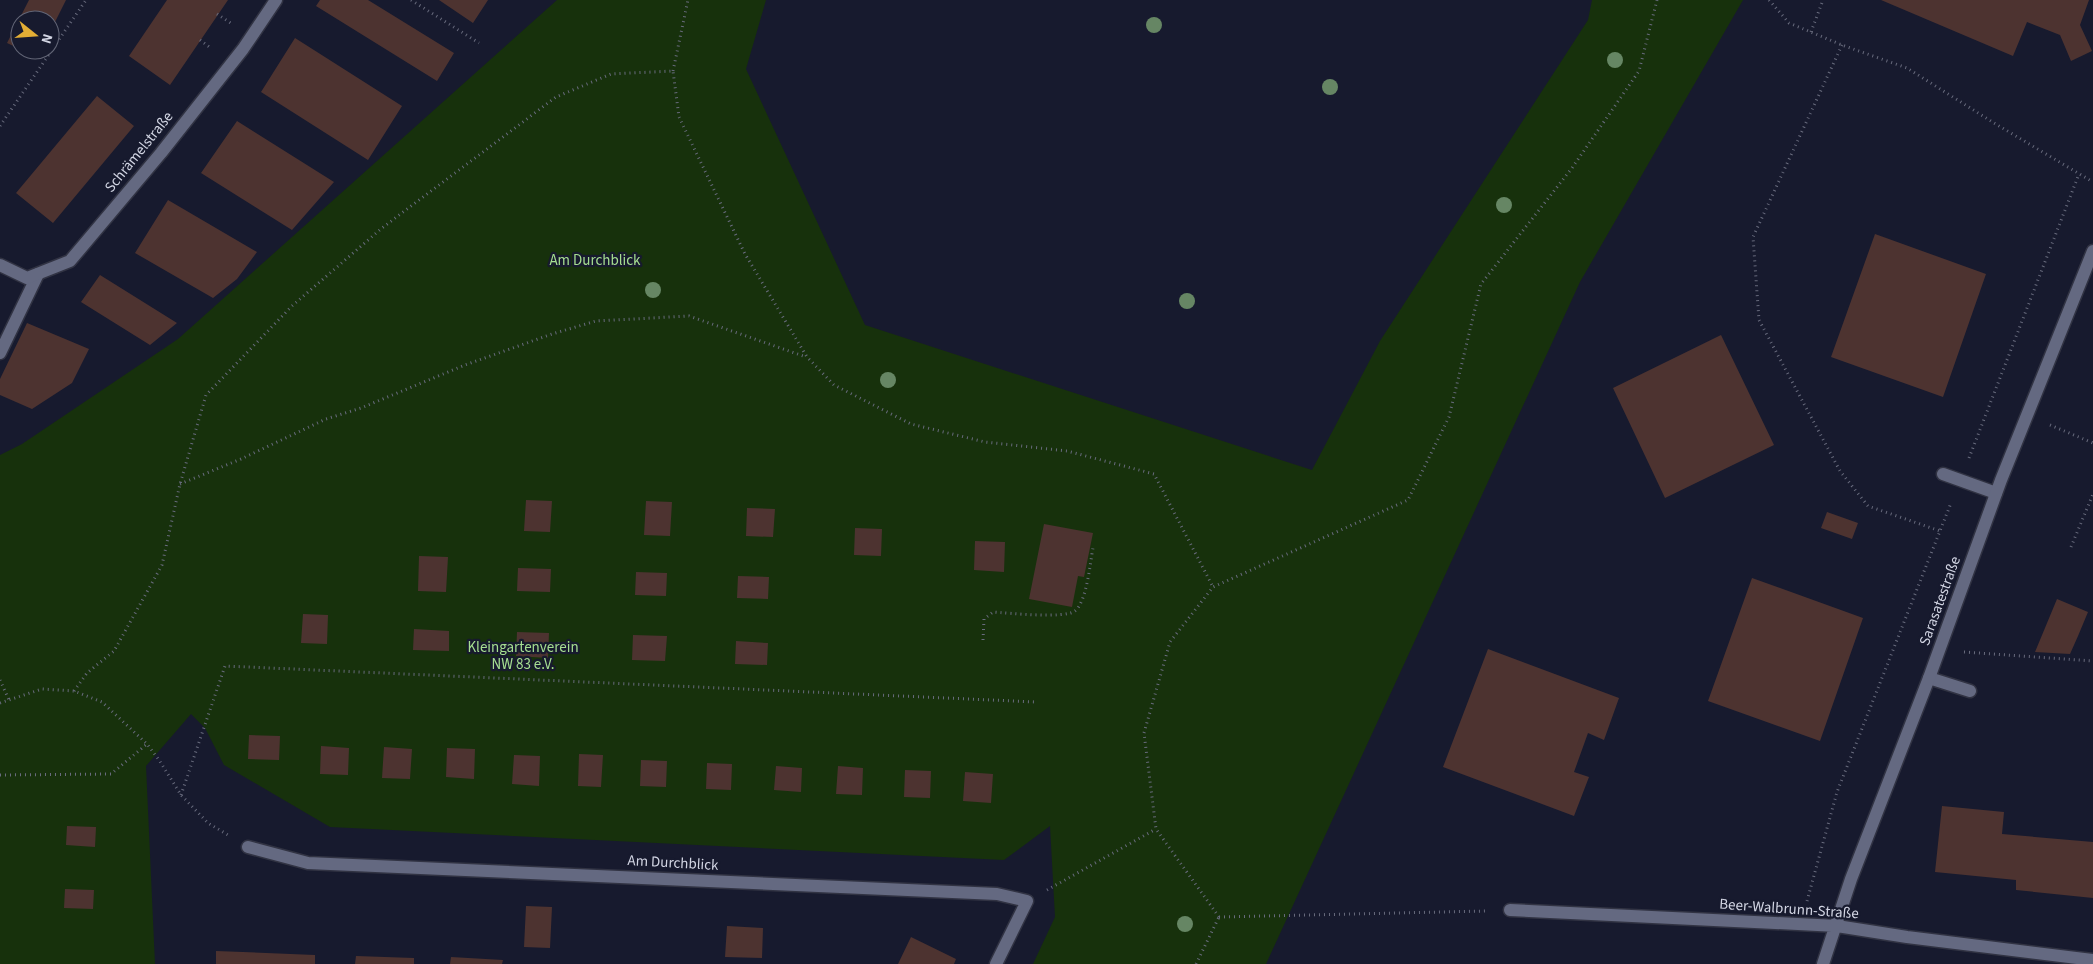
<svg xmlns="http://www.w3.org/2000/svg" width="2093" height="964" font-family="'Source Sans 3',sans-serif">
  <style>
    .green { fill: #17310c }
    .building { fill: #4d3330 }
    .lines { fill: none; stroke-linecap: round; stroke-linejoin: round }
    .lane-casing { stroke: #313343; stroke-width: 15 }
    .street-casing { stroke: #313343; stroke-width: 15 }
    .path { stroke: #686b7d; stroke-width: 3; stroke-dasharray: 1 4; stroke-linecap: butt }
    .lane { stroke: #646981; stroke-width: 12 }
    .street { stroke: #646981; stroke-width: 12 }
    .tree { fill: #668664 }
    .labels { text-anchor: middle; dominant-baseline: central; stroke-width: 4.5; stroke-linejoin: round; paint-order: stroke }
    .street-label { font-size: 15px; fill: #d2d5e3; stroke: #171a2e }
    .park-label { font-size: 15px; fill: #a6de91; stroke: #171a2e }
  </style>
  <rect width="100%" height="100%" fill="#171a2e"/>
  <!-- green -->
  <path class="green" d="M557 0H766L746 69 865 325 1312 470 1380 341 1588 20 1592 0H1743L1580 282 1266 964H1033L1055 917 1050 826 1004 860 330 827 224 765 205 728 191 714 146 766 155 964H0V455L22 444 178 339Z"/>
  <!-- building -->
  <path class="building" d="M29 0H66L50 32V20H20V49L7 43Z
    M167 0H228L170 85 129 56Z
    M320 0H368L454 53 437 81 316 6Z
    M439 0H488L473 23Z
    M1881 0H2089L2080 25 2092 51 2071 61 2060 35 2027 22 2013 56Z
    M295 38 402 106 368 160 261 92Z
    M22 50H41L37 58Z
    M97 96 134 126 53 223 16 193Z
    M237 121 334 182 292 230 201 173Z
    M168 200 257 252 237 279 213 298 135 253Z
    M1875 234 1986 274 1943 397 1831 357Z
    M100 275 177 323 150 345 81 302Z
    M27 323 89 349 72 383 32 409 0 395V379Z
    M1721 335 1774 445 1665 498 1613 388Z
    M526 500 552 501 550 532 524 531Z
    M646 501 672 502 670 536 644 535Z
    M747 508 775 509 773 537 746 536Z
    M1827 512 1858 523 1852 539 1821 528Z
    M1044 524 1093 533 1084 577 1078 576 1072 607 1029 599Z
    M855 528 882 529 881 556 854 555Z
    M975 541 1005 542 1004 572 974 570Z
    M419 556 448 557 446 592 418 591Z
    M518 568 551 569 550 592 517 591Z
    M636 572 667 573 666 596 635 595Z
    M738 576 769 577 768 599 737 598Z
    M1752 578 1863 618 1820 741 1708 701Z
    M2057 599 2088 612 2078 636 2070 654 2035 652Z
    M303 614 328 615 327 644 301 643Z
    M414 629 449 631V651L413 650Z
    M517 632 549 633 548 658 516 656Z
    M633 635 667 636 665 661 632 660Z
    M736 641 768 643 767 665 735 664Z
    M1488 649 1619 698 1604 740 1588 733 1574 772 1589 777 1574 816 1443 767Z
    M249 735 280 736 279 760 248 759Z
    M321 746 349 748 348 775 320 774Z
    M384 747 412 749 410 779 382 778Z
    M447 748 475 749 474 779 446 777Z
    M579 754 603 755 601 787 578 786Z
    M514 755 540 756 539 786 512 784Z
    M641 760 667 761 666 787 640 786Z
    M707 763 732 764 731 790 706 789Z
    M776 766 802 768 801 792 774 790Z
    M838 766 863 768 862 795 836 794Z
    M905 770 931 771 930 798 904 797Z
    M965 772 993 774 991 803 963 801Z
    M1942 806 2004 812 2002 834 2093 842V898L2016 890V880L1935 872Z
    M67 826 96 827 95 847 66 845Z
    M65 889 94 890 93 909 64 908Z
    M526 906 552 907 550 948 524 947Z
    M727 926 763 928 762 958 725 957Z
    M911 937 956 959 954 964H898Z
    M216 951 315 955V964H216Z
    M356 956 414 958V964H355Z
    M451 957 503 960 502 964H450Z"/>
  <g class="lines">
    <defs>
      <path id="lane" d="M0 353 38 274
        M1943 474 1996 493
        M1929 678 1970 691"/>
      <path id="street" d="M0 265 27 278 70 261 161 153 243 49 276 0
        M248 847 308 863 997 894 1027 901 996 964
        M1510 910 1837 926 1907 937 2093 960
        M1823 964 1851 879 1929 678 2001 480 2093 251"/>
    </defs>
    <!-- lane casing -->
    <use href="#lane" class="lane-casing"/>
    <!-- street casing -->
    <use href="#street" class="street-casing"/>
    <!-- path -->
    <path class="path" d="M411 0 479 43
      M1769 0 1789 23 1842 45 1907 68 1994 123 2093 182
      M217 14 232 24
      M1811 32 1823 0
      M200 40 212 49
      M1842 45 1753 237 1759 320 1840 471 1868 506 1940 531
      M673 71 688 0
      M0 126 86 0
      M2050 425 2093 443
      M1969 458 2079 174
      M180 484 241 459 326 419 361 408 465 365 552 334 596 321 689 316 806 357
      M2071 547 2093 494
      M983 640 984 619 993 612C1009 613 1064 619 1075 611 1087 601 1090 563 1093 548
      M1964 652 2093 661
      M0 680 9 700
      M74 691 87 673 114 651 162 565 180 484 206 395 292 306 382 228 556 97 611 74 673 71 679 117 745 254 807 357 834 385 911 424 985 442 1067 451 1154 474 1213 587
      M0 703 42 689 74 691 102 702 147 744 159 760 181 795 208 823 228 835
      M0 775 111 774 147 744
      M181 795 225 666 1036 702
      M1047 890 1156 829
      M1807 901 1837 792 1951 503
      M1219 917 1156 829 1144 733 1170 642 1213 587 1408 500 1449 417 1481 284 1572 168 1639 71 1657 0
      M1219 917 1486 911
      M1196 964 1219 917"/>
    <!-- lane -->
    <use href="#lane" class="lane"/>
    <!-- street -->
    <use href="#street" class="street"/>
  </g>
  <!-- trees -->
  <g class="tree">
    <circle cx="1154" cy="25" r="8"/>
    <circle cx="1615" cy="60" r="8"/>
    <circle cx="1330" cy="87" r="8"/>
    <circle cx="1504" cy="205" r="8"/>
    <circle cx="653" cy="290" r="8"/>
    <circle cx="1187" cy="301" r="8"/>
    <circle cx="888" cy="380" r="8"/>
    <circle cx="1185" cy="924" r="8"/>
  </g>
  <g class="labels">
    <!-- street labels -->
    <g class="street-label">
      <text transform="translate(139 152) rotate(-51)">Schrämelstraße</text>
      <text transform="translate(1940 601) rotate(-70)">Sarasatestraße</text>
      <text transform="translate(673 863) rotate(3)">Am Durchblick</text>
      <text transform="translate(1789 909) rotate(4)">Beer-Walbrunn-Straße</text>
    </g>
    <!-- park labels -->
    <g class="park-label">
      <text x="595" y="260">Am Durchblick</text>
      <text x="523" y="647">Kleingartenverein<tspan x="523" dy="17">NW 83 e.V.</tspan></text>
    </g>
  </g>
  <!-- north arrow -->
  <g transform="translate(35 35) rotate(107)"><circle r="24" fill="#171a2e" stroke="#626576"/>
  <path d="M0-4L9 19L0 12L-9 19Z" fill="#e3ae35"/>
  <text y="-8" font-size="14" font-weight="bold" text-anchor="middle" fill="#d2d5e3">N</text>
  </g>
</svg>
